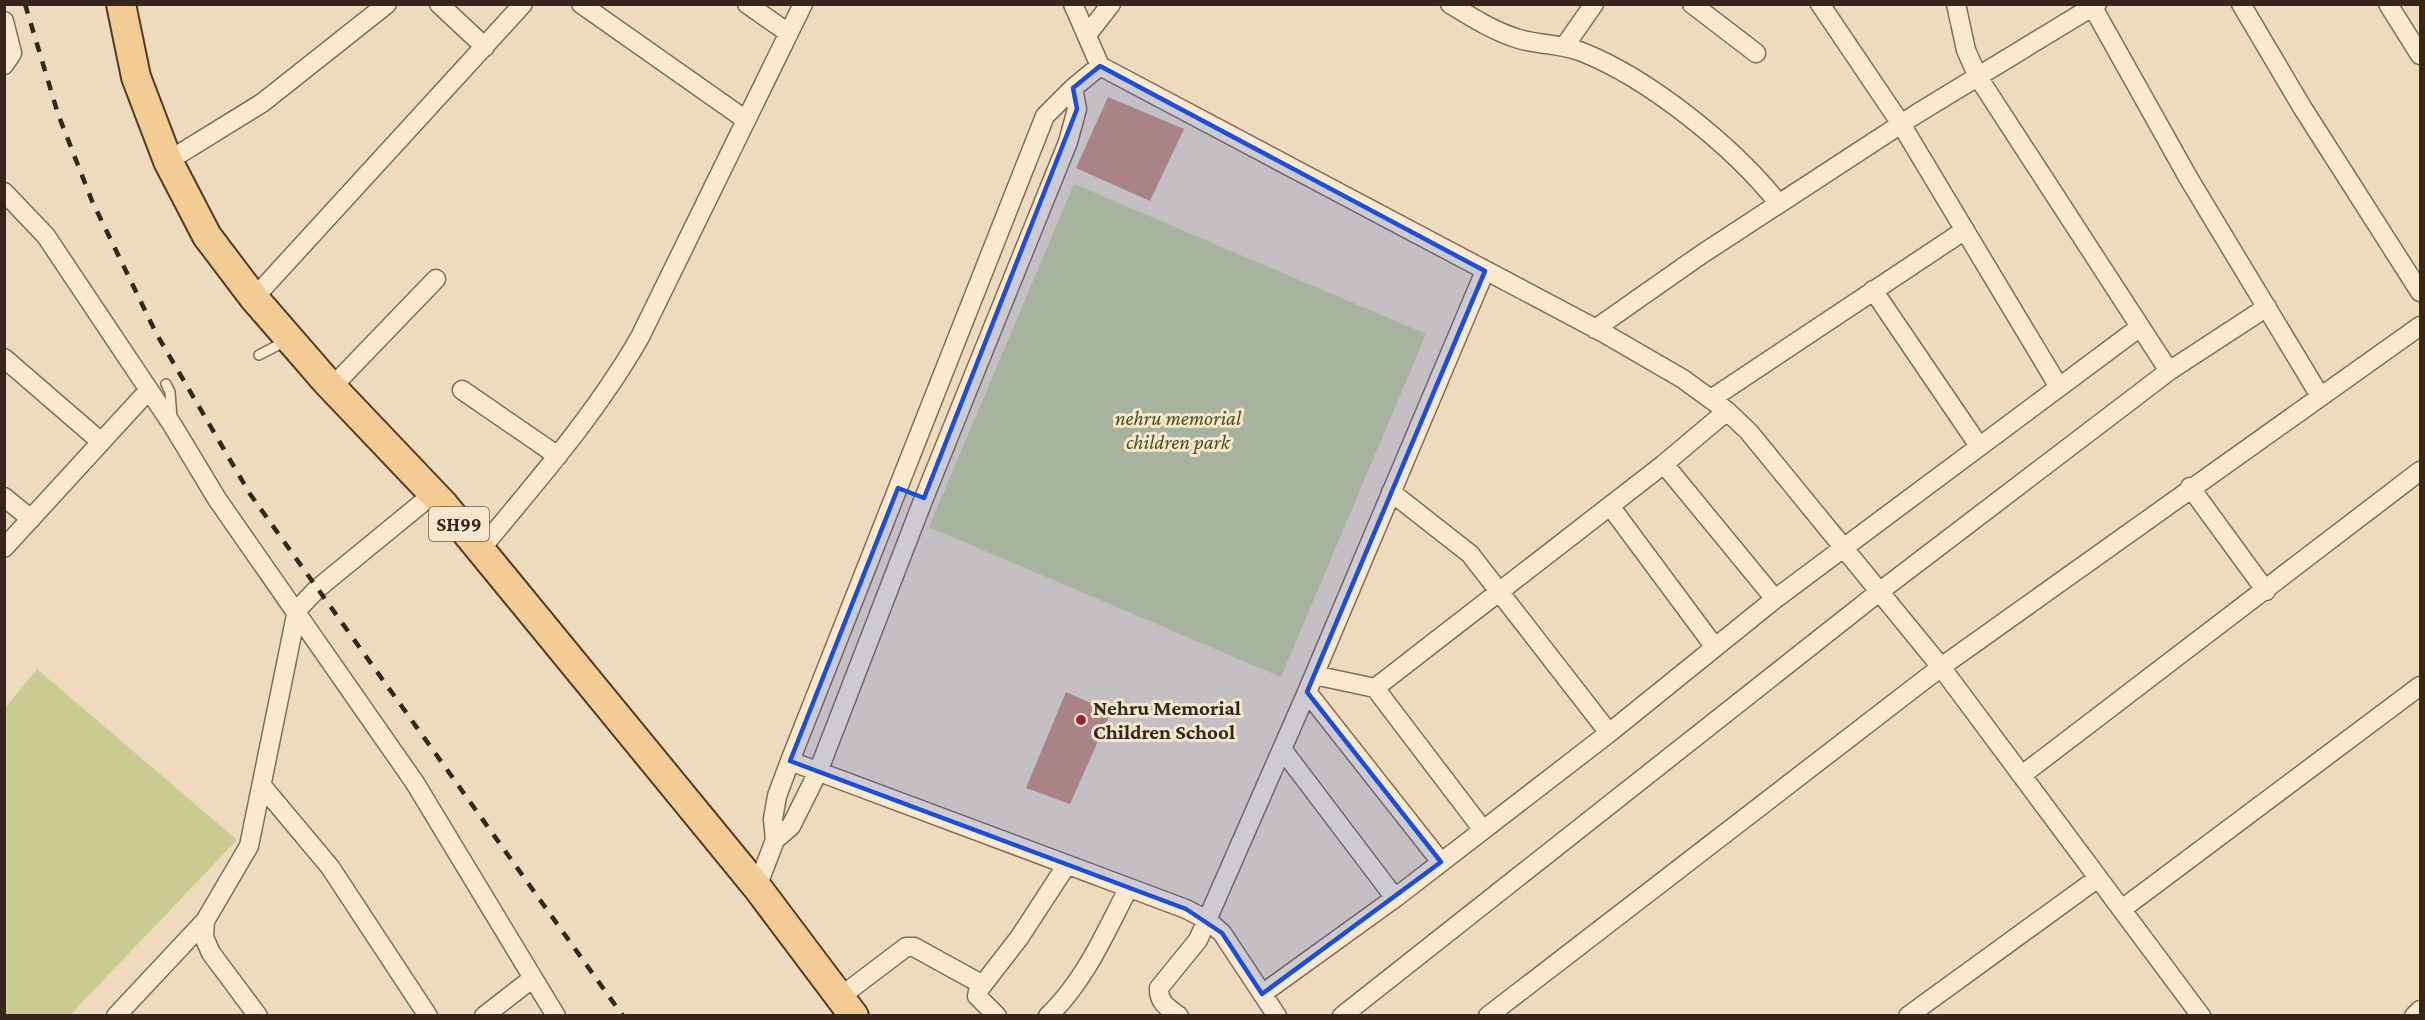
<svg xmlns="http://www.w3.org/2000/svg" width="2425" height="1020" font-family="'Crimson Pro',serif">
  <style>
    .green { fill: #cacb92 }
    .building { fill: #cc9073 }
    .lines { fill: none; stroke-linecap: round; stroke-linejoin: round }
    .service-casing { stroke: #866b57; stroke-width: 12 }
    .minor-casing { stroke: #866b57; stroke-width: 21 }
    .primary-casing { stroke: #533a2b; stroke-width: 32 }
    .service { stroke: #f9e9d1; stroke-width: 9 }
    .minor { stroke: #f9e9d1; stroke-width: 18 }
    .primary { stroke: #f3cc94; stroke-width: 28 }
    .rail { stroke: #35251b; stroke-width: 4.5; stroke-dasharray: 10 10; stroke-linecap: butt }
    .marked { fill: #1d4ed8; fill-opacity: 0.2; stroke: #1d4ed8; stroke-width: 4.5; stroke-linejoin: round }
    .poi-dot { fill: #952631; stroke: #f5e6cd; stroke-width: 2 }
    .labels { text-anchor: middle; dominant-baseline: central; stroke-width: 6; stroke-linejoin: round; paint-order: stroke }
    .shield { fill: #f5e6cd; stroke: #6f5f50; stroke-width: 1.5 }
    .shield-label { font-size: 20px; font-weight: bold; fill: #35251b }
    .park-label { font-size: 21px; font-style: italic; fill: #4a5222; stroke: #f5e6cd }
    .poi-label { font-size: 21px; font-weight: bold; fill: #35251b; stroke: #f5e6cd; text-anchor: start }
  </style>
  <rect width="100%" height="100%" fill="#eedbbe"/>
  <!-- green -->
  <path class="green" d="M1074 184 1426 334 1281 677 929 527Z
    M37 669 237 840 70 1015H5V708Z"/>
  <!-- building -->
  <path class="building" d="M1108 97 1184 129 1150 201 1076 168Z
    M1066 692 1111 712 1070 804 1026 788Z"/>
  <g class="lines">
    <defs>
      <path id="service" d="M259 355 286 341
        M166 384 170 392 172 418"/>
      <path id="minor" d="M439 4 485 47
        M581 4 746 120
        M747 4 787 32
        M1073 4 1100 66 1602 332 1683 379 1727 411 1749 432 1941 667 2201 1016
        M1450 4C1471 17 1495 32 1519 39 1540 45 1562 44 1582 52 1650 79 1734 147 1779 204
        M1692 4 1756 53
        M1820 4 1901 124 2059 387
        M1956 4 1966 50 1978 77 2169 371
        M2091 4 2189 179 2320 396
        M2241 4 2302 107 2420 292
        M2388 4 2420 55
        M4 21 12 53 4 65
        M1087 35 1111 4
        M1564 47 1594 4
        M168 161 262 103 387 4
        M4 192 46 236 173 426 217 499 415 783 556 1016
        M1873 290 1979 446
        M254 298 523 4
        M1595 329 1702 254 1918 113 2097 4
        M4 358 100 441
        M332 387 436 279
        M462 390 558 456
        M1711 399 1965 230
        M1664 464 1775 599
        M2190 487 2266 591
        M1391 492 1470 554 1609 733
        M4 497 31 519
        M1610 506 1714 646
        M4 548 147 392
        M480 550C537 481 596 414 640 337L803 4
        M1314 675 1375 688 1664 464 1727 411
        M1375 688 1483 830
        M1307 692 1441 862
        M1282 749 1395 898
        M790 761 1186 909 1207 920 1198 940 1159 988C1158 1002 1168 1008 1179 1016
        M2022 775 2420 471
        M263 787 330 867 428 1016
        M775 840 791 826 818 772 924 498 1068 142 1077 109 1073 88
        M757 887 775 840 773 819 777 796 790 761 1045 116 1073 88 1100 66
        M2122 909 2420 686
        M1262 994 1395 898 1609 733 1775 599 2140 327
        M840 997 906 947H914L983 985
        M116 1016 205 921
        M258 1016 211 953 204 937 205 921 249 846 297 610 317 589 433 494
        M484 1016 533 978
        M997 1016 977 996 978 991 1019 938 1066 866
        M1048 1016C1085 981 1105 933 1128 889
        M1277 1016 1222 933 1207 920 1307 692 1485 271
        M1342 1016 1879 592 2169 371 2267 307
        M1488 1016 1941 667 2420 326
        M1908 1016 2098 878
        M2414 1016 2420 1010"/>
      <path id="primary" d="M121 4 136 77 168 161 207 236 254 298 326 381 443 504 757 887 854 1016"/>
    </defs>
    <!-- service casing -->
    <use href="#service" class="service-casing"/>
    <!-- minor casing -->
    <use href="#minor" class="minor-casing"/>
    <!-- primary casing -->
    <use href="#primary" class="primary-casing"/>
    <!-- service -->
    <use href="#service" class="service"/>
    <!-- minor -->
    <use href="#minor" class="minor"/>
    <!-- primary -->
    <use href="#primary" class="primary"/>
    <!-- rail -->
    <path class="rail" d="M25 4 58 114 92 201 156 333 250 494 623 1016"/>
  </g>
  <!-- marked area -->
  <path class="marked" d="M1100 66 1485 271 1307 692 1441 862 1262 994 1222 933 1186 909 790 761 898 488 924 498 1077 109 1073 88Z"/>
  <!-- markers -->
  <circle class="poi-dot" cx="1081" cy="720" r="6"/>
  <g class="labels">
    <!-- shield labels -->
    <rect class="shield" x="429" y="507" width="60" height="34" rx="4.5"/>
    <g class="shield-label">
      <text x="459" y="524">SH99</text>
    </g>
    <!-- park labels -->
    <g class="park-label">
      <text x="1178" y="418">nehru memorial<tspan x="1178" dy="24">children park</tspan></text>
    </g>
    <!-- poi labels -->
    <g class="poi-label">
      <text x="1093" y="708">Nehru Memorial<tspan x="1093" dy="24">Children School</tspan></text>
    </g>
  </g>
  <!-- border -->
  <rect width="2425" height="1020" fill="none" stroke="#35251b" stroke-width="12"/>
</svg>
